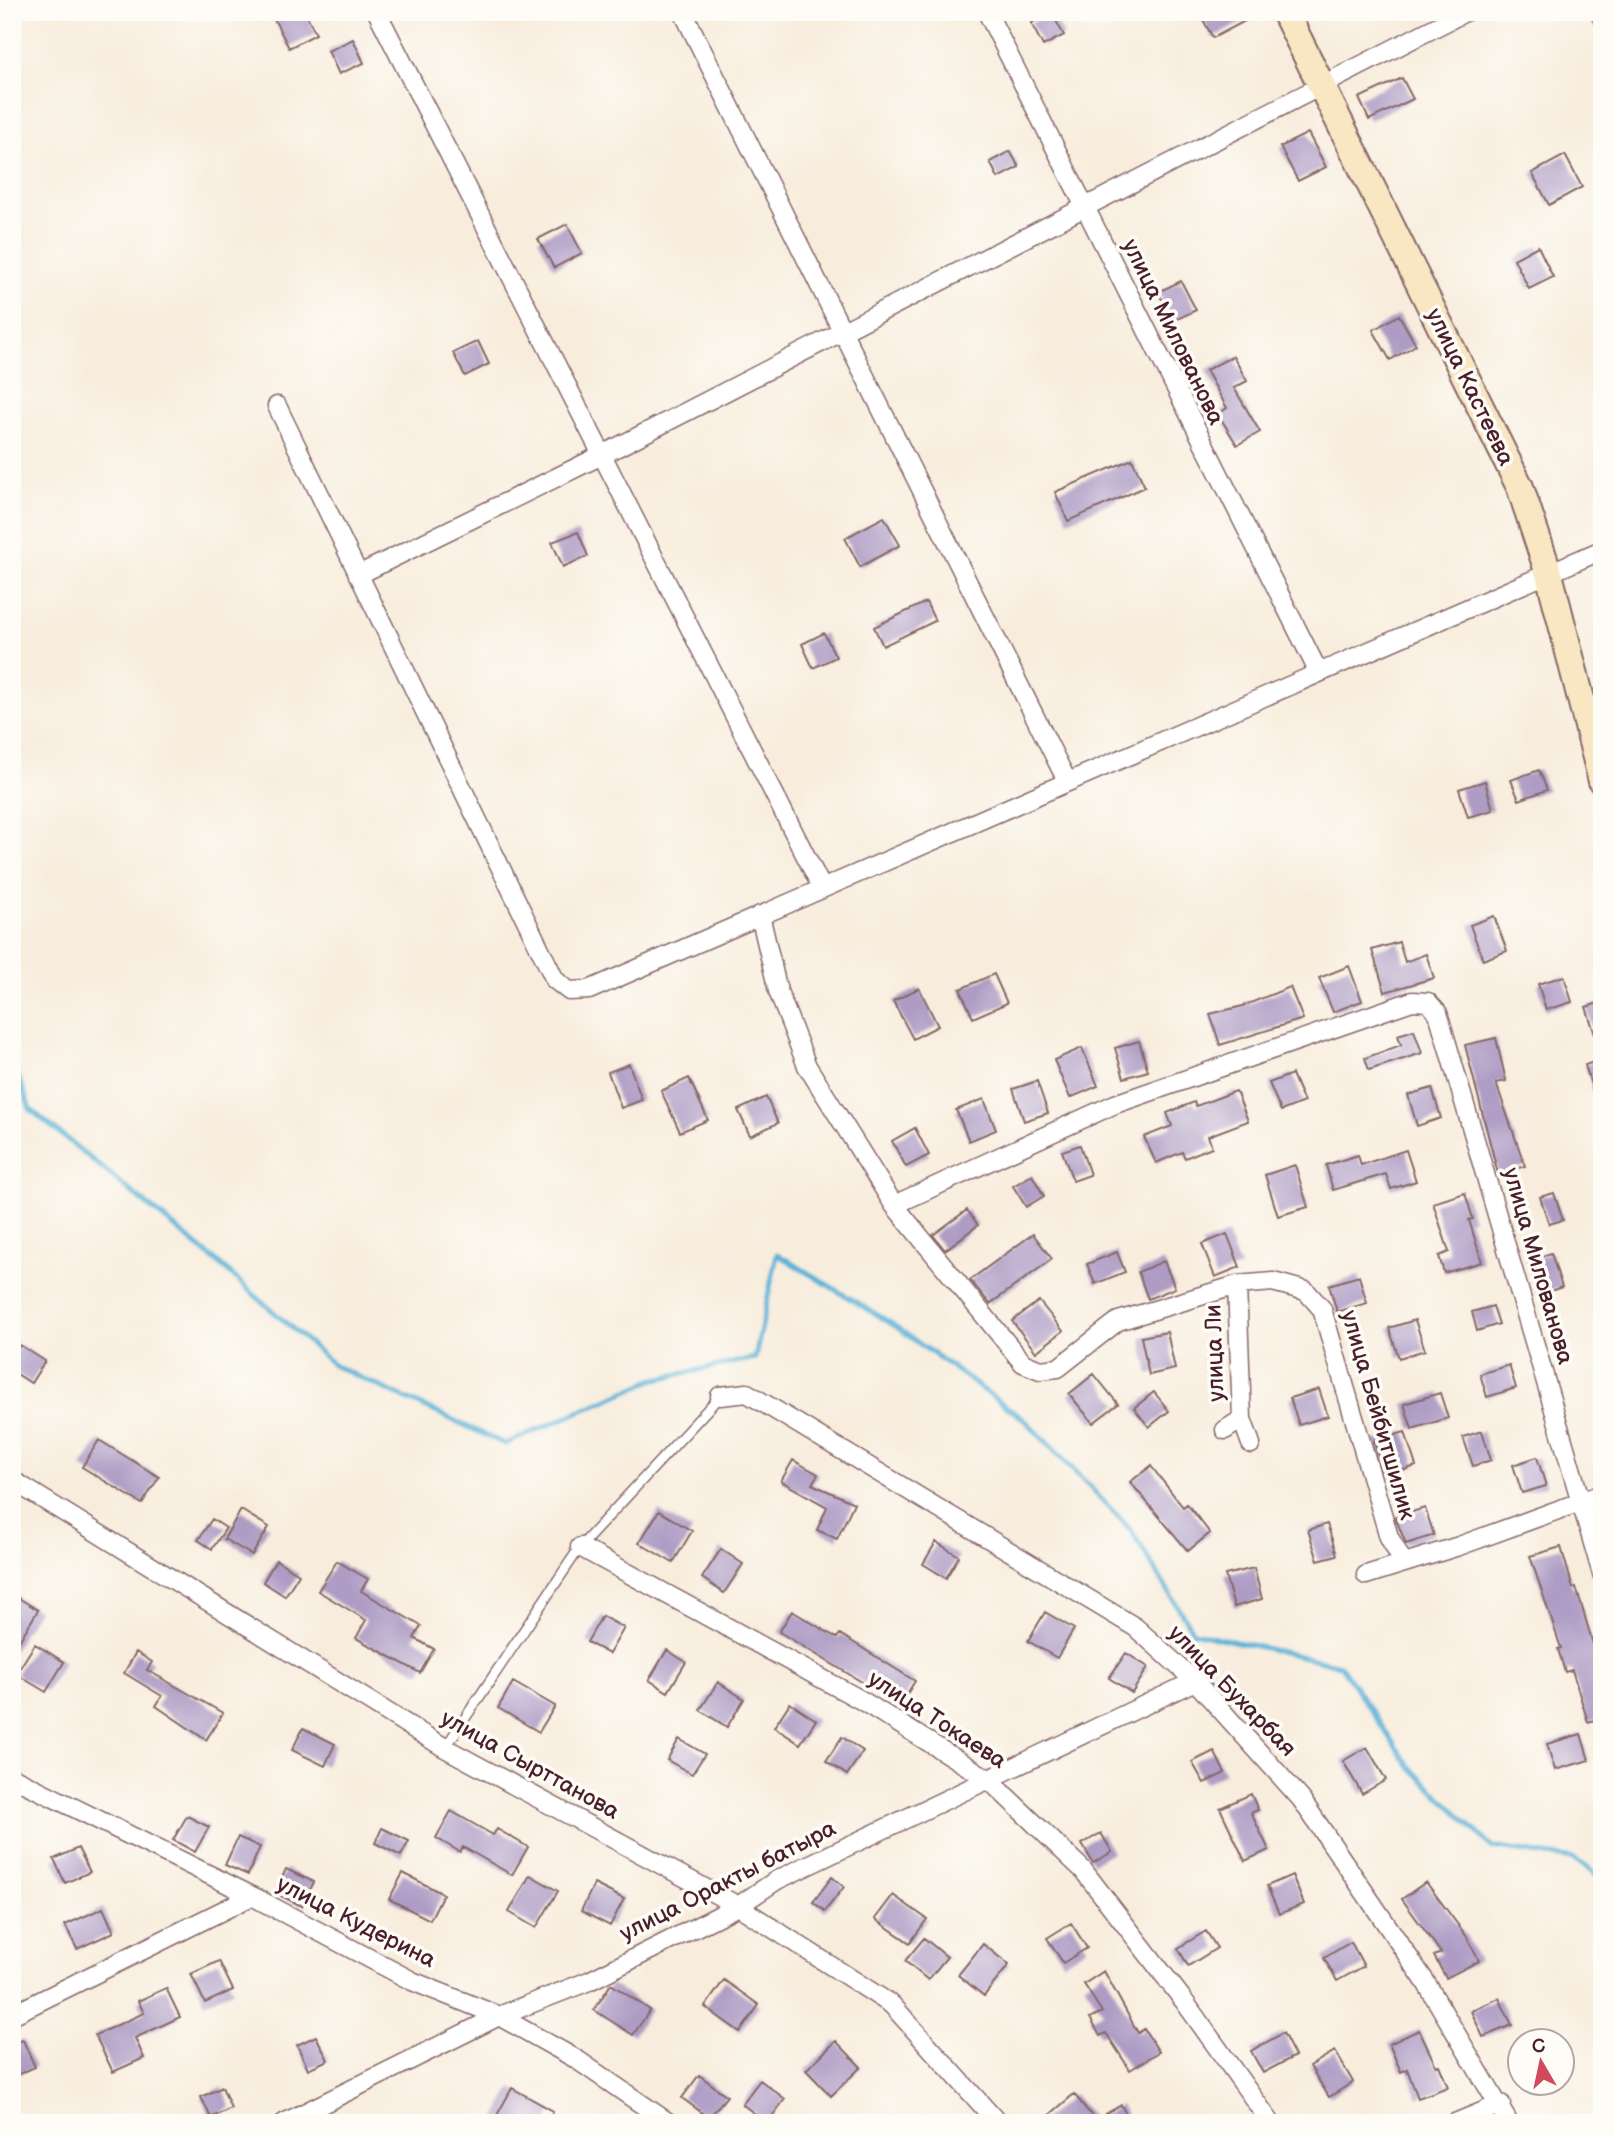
<svg xmlns="http://www.w3.org/2000/svg" width="1614" height="2135" font-family="'Balsamiq Sans',sans-serif">
  <style>
    .lines { fill: none; stroke-linecap: round; stroke-linejoin: round }
    .stream { stroke: #59b1d6; stroke-width: 5 }
    .building { fill: #ae9cc5 }
    .lane-casing { stroke: #876769; stroke-width: 12 }
    .street-casing { stroke: #876769; stroke-width: 21 }
    .secondary-casing { stroke: #876769; stroke-width: 30 }
    .lane { stroke: #fff; stroke-width: 9 }
    .street { stroke: #fff; stroke-width: 18 }
    .secondary { stroke: #f9e7c3; stroke-width: 26 }
    .labels { text-anchor: middle; dominant-baseline: central; stroke-width: 7; stroke-linejoin: round; paint-order: stroke }
    .street-label { font-size: 23px; fill: #4a1f2b; stroke: #fdfcf7 }
  </style>
  <rect width="100%" height="100%" fill="#fdfcf7"/>
  <filter id="ink" filterUnits="userSpaceOnUse"><feTurbulence type="fractalNoise" baseFrequency=".0143" numOctaves="2"/><feDisplacementMap in="SourceGraphic" scale="14" xChannelSelector="R" yChannelSelector="G"/><feConvolveMatrix kernelMatrix="1 2 1 2 8 2 1 2 1" color-interpolation-filters="sRGB"/></filter>
  <filter id="wash" filterUnits="userSpaceOnUse"><feTurbulence type="fractalNoise" baseFrequency=".00686" numOctaves="4" result="noise"/><feDisplacementMap in="SourceGraphic" scale="28" xChannelSelector="R" yChannelSelector="G"/><feGaussianBlur stdDeviation="1.57" result="paint"/><feColorMatrix in="noise" values="0 0 0 0 0 0 0 0 0 0 0 0 0 0 0 0 0 1.4 0 .05"/><feComposite in="paint" operator="in"/></filter>
  <g filter="url(#wash)">
    <rect width="100%" height="100%" fill="#f8eddd"/>
    <g class="lines">
      <!-- stream -->
      <path class="stream" d="M12 1059 30 1109 216 1261 335 1366 505 1444 652 1380 755 1358 777 1254 892 1324 1025 1420 1131 1530 1193 1632 1340 1665 1409 1766 1492 1847 1574 1859 1602 1879"/>
    </g>
    <g id="blocks">
      <!-- building -->
      <path class="building" d="M287 12H305L316 34 289 48 274 19Z
        M1051 12 1064 35 1043 46 1031 23Z
        M1214 12H1262L1213 38 1202 18Z
        M353 39 364 63 339 74 328 51Z
        M1402 78 1413 99 1369 120 1359 98Z
        M1308 133 1326 167 1298 181 1280 147Z
        M1010 151 1019 167 998 178 990 162Z
        M1565 155 1582 187 1549 205 1532 173Z
        M567 224 582 253 554 268 538 239Z
        M1538 246 1553 277 1529 289 1514 259Z
        M1181 281 1196 310 1173 321 1158 292Z
        M1399 315 1416 345 1390 360 1373 330Z
        M478 341 489 364 465 376 453 353Z
        M1233 356 1247 381 1234 388 1260 432 1237 445 1218 414 1227 408 1206 370Z
        M1132 459 1145 487 1068 521 1055 492Z
        M884 517 900 545 860 567 845 538Z
        M578 532 588 556 563 567 552 542Z
        M926 602 935 621 883 646 874 627Z
        M824 633 836 657 813 668 802 644Z
        M1539 770 1547 790 1519 800 1511 780Z
        M1485 781 1493 810 1468 817 1459 789Z
        M1494 916 1507 951 1483 960 1470 925Z
        M1399 942 1405 962 1426 954 1434 978 1385 992 1372 950Z
        M1349 966 1362 1001 1333 1012 1319 978Z
        M994 974 1007 1003 973 1018 960 989Z
        M1564 976 1572 1002 1546 1010 1538 984Z
        M1290 987 1303 1019 1220 1045 1210 1014 1243 1006Z
        M919 988 938 1026 913 1039 893 1001Z
        M1602 1002V1046L1599 1047 1586 1007Z
        M1414 1030 1422 1053 1369 1070 1365 1058 1401 1045 1398 1035Z
        M1496 1038 1506 1081 1496 1083 1525 1166 1498 1174 1465 1045Z
        M1139 1041 1148 1071 1124 1078 1115 1048Z
        M1082 1048 1098 1086 1070 1098 1054 1060Z
        M1602 1059V1106L1598 1107 1585 1065Z
        M629 1064 642 1100 621 1108 608 1072Z
        M1292 1074 1304 1102 1281 1111 1269 1083Z
        M689 1078 708 1120 680 1132 661 1091Z
        M1037 1081 1048 1113 1024 1121 1013 1089Z
        M1432 1088 1441 1118 1417 1126 1408 1095Z
        M1236 1091 1248 1121 1208 1136 1212 1147 1185 1158 1182 1152 1156 1163 1144 1137 1172 1126 1167 1113 1194 1102 1196 1106Z
        M766 1097 778 1123 750 1136 738 1110Z
        M984 1099 996 1130 969 1141 956 1110Z
        M915 1128 929 1155 906 1167 892 1141Z
        M1080 1145 1090 1175 1073 1181 1062 1151Z
        M1406 1150 1416 1181 1391 1189 1386 1174 1333 1190 1326 1165 1358 1155 1361 1165Z
        M1295 1165 1308 1207 1278 1216 1265 1175Z
        M1032 1175 1044 1196 1026 1207 1013 1186Z
        M1465 1193 1473 1219 1469 1220 1482 1262 1444 1273 1439 1256 1449 1252 1433 1203Z
        M1554 1193 1563 1220 1549 1224 1540 1197Z
        M967 1210 978 1225 945 1250 933 1235Z
        M1033 1234 1052 1259 990 1304 970 1280Z
        M1227 1234 1240 1267 1215 1277 1202 1244Z
        M1117 1252 1125 1272 1095 1284 1087 1264Z
        M1551 1253 1562 1287 1538 1295 1528 1261Z
        M1164 1261 1175 1288 1148 1299 1138 1272Z
        M1359 1276 1367 1303 1337 1312 1329 1285Z
        M1039 1301 1063 1331 1036 1352 1012 1321Z
        M1493 1306 1499 1324 1477 1331 1472 1312Z
        M1415 1320 1425 1350 1399 1358 1389 1328Z
        M1167 1332 1175 1369 1149 1375 1141 1337Z
        M20 1345 45 1361 31 1383 12 1371V1358Z
        M1509 1365 1516 1388 1487 1397 1480 1374Z
        M1094 1374 1118 1404 1093 1423 1069 1394Z
        M1319 1389 1328 1416 1299 1425 1290 1398Z
        M1154 1392 1169 1411 1149 1427 1134 1408Z
        M1440 1393 1448 1418 1412 1429 1404 1404Z
        M1482 1431 1491 1460 1473 1466 1463 1437Z
        M1405 1432 1416 1466 1385 1476 1374 1441Z
        M99 1440 159 1477 142 1504 82 1467Z
        M1537 1457 1546 1486 1522 1493 1513 1465Z
        M793 1460 818 1474 812 1484 854 1503 837 1539 817 1530 827 1507 781 1481Z
        M1151 1466 1183 1507 1187 1504 1210 1533 1188 1551 1130 1482Z
        M1425 1508 1434 1535 1406 1544 1395 1517Z
        M241 1510 269 1527 252 1555 224 1539Z
        M659 1511 692 1531 673 1563 639 1543Z
        M212 1519 226 1528 212 1549 198 1540Z
        M1327 1524 1337 1555 1318 1560 1308 1530Z
        M936 1542 959 1556 946 1578 923 1564Z
        M1561 1547 1573 1588 1576 1587 1602 1674V1718L1588 1722 1572 1670 1565 1672 1558 1649 1561 1648 1530 1556Z
        M721 1549 743 1564 724 1593 702 1578Z
        M276 1560 299 1574 285 1596 263 1582Z
        M337 1561 368 1579 361 1591 421 1626 414 1638 434 1649 420 1673 356 1638 366 1620 318 1591Z
        M1254 1568 1262 1599 1234 1607 1225 1575Z
        M12 1594 38 1610 12 1653Z
        M792 1611 837 1638 840 1634 915 1681 900 1705 779 1632Z
        M1045 1612 1074 1629 1057 1658 1028 1641Z
        M602 1616 624 1628 609 1654 587 1642Z
        M35 1644 64 1662 46 1692 16 1674Z
        M667 1650 686 1662 668 1692 649 1680Z
        M136 1652 152 1662 147 1670 223 1713 206 1740 156 1706 162 1696 124 1673Z
        M1126 1653 1148 1667 1132 1693 1109 1678Z
        M513 1682 555 1706 539 1732 498 1708Z
        M718 1682 744 1699 727 1727 700 1710Z
        M790 1703 816 1720 800 1744 774 1727Z
        M303 1728 335 1744 325 1766 292 1750Z
        M1581 1734 1589 1760 1555 1770 1547 1744Z
        M842 1737 863 1751 847 1775 826 1761Z
        M679 1739 705 1754 692 1774 667 1760Z
        M1367 1747 1386 1780 1362 1794 1343 1761Z
        M1214 1751 1225 1773 1204 1783 1192 1762Z
        M1251 1794 1258 1810 1251 1813 1269 1850 1245 1861 1220 1808Z
        M451 1811 493 1835 497 1829 528 1847 512 1875 463 1847 460 1852 436 1838Z
        M187 1816 209 1827 195 1852 173 1840Z
        M382 1828 409 1841 401 1856 375 1843Z
        M1101 1833 1112 1852 1093 1863 1082 1844Z
        M238 1837 260 1847 248 1875 225 1865Z
        M78 1848 90 1872 65 1883 54 1859Z
        M286 1869 314 1882 302 1906 275 1893Z
        M403 1873 443 1894 430 1920 389 1899Z
        M530 1875 558 1891 536 1928 509 1912Z
        M1292 1875 1304 1904 1279 1914 1267 1886Z
        M832 1877 844 1887 825 1911 813 1902Z
        M1426 1882 1467 1937 1479 1961 1446 1978 1434 1956 1441 1953 1402 1899Z
        M594 1884 624 1899 610 1926 581 1911Z
        M893 1895 927 1919 910 1943 875 1919Z
        M103 1908 114 1932 77 1949 65 1925Z
        M1071 1923 1087 1948 1063 1963 1047 1938Z
        M1206 1931 1217 1948 1188 1966 1178 1948Z
        M924 1938 947 1957 928 1980 905 1961Z
        M1351 1942 1364 1966 1337 1981 1324 1958Z
        M983 1944 1009 1965 984 1996 958 1975Z
        M219 1961 233 1990 205 2003 191 1974Z
        M1104 1971 1138 2033 1144 2029 1159 2052 1130 2070 1106 2033 1100 2036 1090 2018 1102 2012 1084 1984Z
        M724 1980 759 2005 740 2032 705 2007Z
        M611 1984 650 2010 633 2035 594 2010Z
        M166 1988 180 2017 135 2038 144 2058 113 2072 95 2035 144 2013 138 2001Z
        M1499 1998 1512 2025 1483 2037 1471 2011Z
        M1419 2030 1436 2066 1439 2065 1448 2087 1418 2098 1407 2069 1401 2072 1389 2044Z
        M1283 2033 1295 2056 1263 2073 1251 2051Z
        M316 2036 328 2060 308 2069 297 2045Z
        M23 2040 35 2067 12 2077V2044Z
        M836 2041 861 2067 831 2096 806 2070Z
        M1335 2051 1353 2082 1329 2097 1310 2066Z
        M699 2075 727 2096 709 2118 682 2098Z
        M760 2080 785 2099 767 2123 742 2104Z
        M222 2087 231 2108 211 2118 201 2097Z
        M512 2088 553 2111 547 2123H507L496 2117Z
        M1074 2094 1095 2120 1121 2105 1131 2123H1040Z"/>
    </g>
  </g>
  <g filter="url(#ink)">
    <use href="#blocks" fill-opacity="0" stroke="#876769" stroke-width="2"/>
    <g class="lines">
      <defs>
        <path id="lane" d="M445 1748 580 1547 720 1396"/>
        <path id="street" d="M377 12 822 888
          M683 12 1067 781
          M987 12 1318 671
          M1599 12 1602 17
          M277 406 555 980 569 991 589 990 1602 550
          M358 575 602 455 1465 12
          M760 915 778 991 807 1066 894 1205 1023 1363 1040 1370 1058 1368 1118 1321 1237 1285 1273 1282 1306 1291 1322 1309 1389 1537 1403 1562
          M894 1205 1115 1104 1412 1001 1428 1002 1438 1013 1602 1574
          M1237 1285 1242 1419 1251 1444
          M720 1396 747 1393 1135 1627 1195 1681 1301 1799 1425 1981 1509 2123
          M1225 1430 1242 1419
          M12 1480 445 1748 738 1906 892 2005 998 2123
          M580 1547 861 1700 988 1779 1083 1870 1184 2001 1271 2123
          M1366 1575 1459 1546 1602 1494
          M12 1777 252 1896 412 1981 499 2016 576 2059 669 2123
          M12 2015 252 1896
          M284 2123 499 2016 589 1981 738 1906 777 1880 1195 1681
          M1455 2123 1501 2104"/>
        <path id="secondary" d="M1285 12 1520 487 1549 574 1602 781"/>
      </defs>
      <!-- lane casing -->
      <use href="#lane" class="lane-casing"/>
      <!-- street casing -->
      <use href="#street" class="street-casing"/>
      <!-- secondary casing -->
      <use href="#secondary" class="secondary-casing"/>
      <!-- lane -->
      <use href="#lane" class="lane"/>
      <!-- street -->
      <use href="#street" class="street"/>
      <!-- secondary -->
      <use href="#secondary" class="secondary"/>
    </g>
  </g>
  <g class="labels">
    <!-- street labels -->
    <g class="street-label">
      <text transform="translate(1173 332) rotate(64)">улица Милованова</text>
      <text transform="translate(1470 387) rotate(64)">улица Кастеева</text>
      <text transform="translate(1538 1266) rotate(74)">улица Милованова</text>
      <text transform="translate(1215 1353) rotate(-92)">улица Ли</text>
      <text transform="translate(1378 1415) rotate(74)">улица Бейбитшилик</text>
      <text transform="translate(1232 1691) rotate(46)">улица Бухарбая</text>
      <text transform="translate(937 1720) rotate(33)">улица Токаева</text>
      <text transform="translate(530 1765) rotate(29)">улица Сырттанова</text>
      <text transform="translate(728 1881) rotate(-27)">улица Оракты батыра</text>
      <text transform="translate(356 1922) rotate(27)">улица Кудерина</text>
    </g>
  </g>
  <!-- margin -->
  <rect width="1614" height="2135" fill="none" stroke="#fdfcf7" stroke-width="42"/>
  <!-- north arrow -->
  <g transform="translate(1541 2062) rotate(351)"><circle r="33" fill="#fdfcf7" stroke="#b5a4a5" stroke-width="2"/>
  <path d="M0-5L12 26L0 18L-12 26Z" fill="#d1495b"/>
  <text y="-10" font-size="19" font-weight="bold" text-anchor="middle" fill="#4a1f2b">С</text>
  </g>
</svg>
